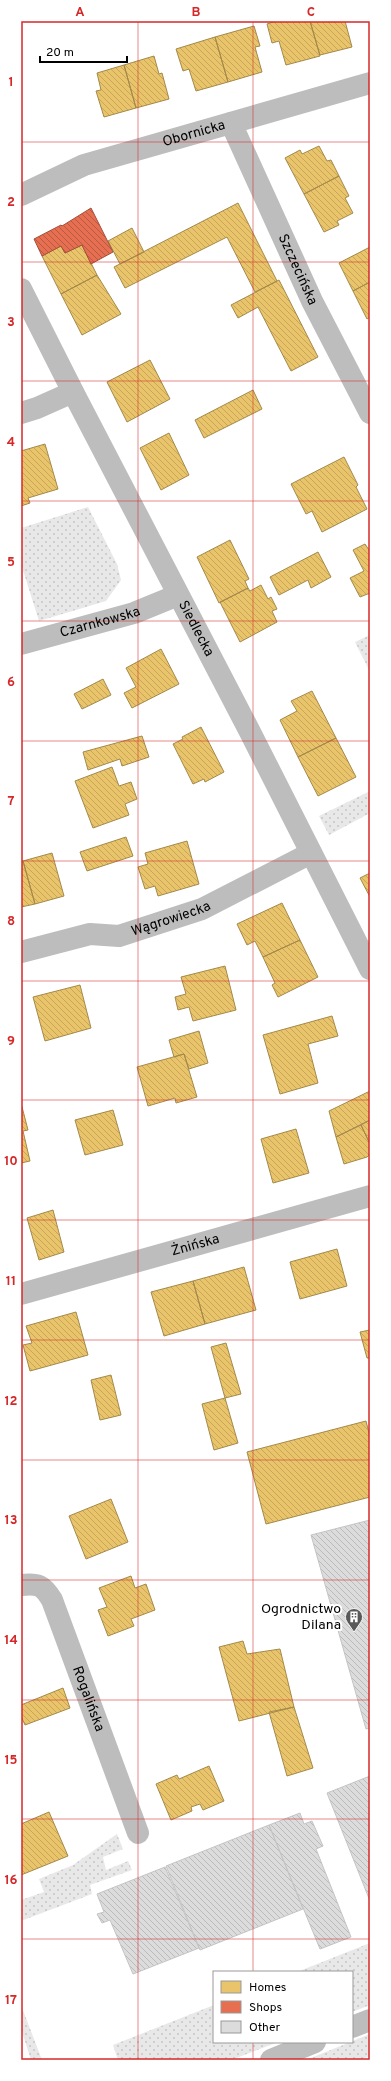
<svg xmlns="http://www.w3.org/2000/svg" width="391" height="2081" font-family="Overpass,sans-serif">
  <style>
    .grass { fill: url(#grass-dots) }
    .homes { fill: url(#homes-back-hatch); stroke: #a3894a }
    .shops { fill: url(#shops-back-hatch); stroke: #a24e39 }
    .building { fill: url(#building-back-hatch); stroke: #c4c4c4 }
    .lines { fill: none; stroke-linecap: round; stroke-linejoin: round }
    .minor { stroke: #bdbdbd; stroke-width: 22 }
    .grid { fill: none; stroke: #d62828; stroke-width: 1; stroke-opacity: 0.55 }
    .labels { text-anchor: middle; dominant-baseline: central; stroke-width: 4; stroke-linejoin: round; paint-order: stroke }
    .street-label { font-size: 14px; fill: #000; stroke: #fff }
    .poi-label { font-size: 14px; fill: #000; stroke: #fff; text-anchor: end }
    .neatline { fill: none; stroke: #d62828; stroke-width: 1.5 }
    .grid-label { font-size: 13px; text-anchor: middle; font-weight: bold; fill: #d62828 }
  </style>
  <defs>
    <pattern id="grass-dots" width="8" height="8" patternUnits="userSpaceOnUse"><rect width="8" height="8" fill="#e8e8e8"/><path d="M2 2h.1M6 6h.1" fill="none" stroke="#c5c5c5" stroke-width="1.8" stroke-linecap="round"/></pattern>
    <pattern id="homes-back-hatch" width="6" height="6" patternUnits="userSpaceOnUse"><rect width="6" height="6" fill="#e9c46a"/><path d="M-1 5l2 2M0 0l6 6M5-1l2 2" fill="none" stroke="#c6a75a"/></pattern>
    <pattern id="shops-back-hatch" width="6" height="6" patternUnits="userSpaceOnUse"><rect width="6" height="6" fill="#e76f51"/><path d="M-1 5l2 2M0 0l6 6M5-1l2 2" fill="none" stroke="#b95941"/></pattern>
    <pattern id="building-back-hatch" width="6" height="6" patternUnits="userSpaceOnUse"><rect width="6" height="6" fill="#dcdcdc"/><path d="M-1 5l2 2M0 0l6 6M5-1l2 2" fill="none" stroke="#bbb"/></pattern>
  </defs>
  <rect width="100%" height="100%" fill="#fff"/>
  <!-- grass -->
  <path class="grass" d="M88 507 117 564 121 580 106 601 39 621 21 564V528Z
    M370 635V672L355 642Z
    M370 791V813L329 835 319 816Z
    M117 1834 123 1849 103 1857 106 1870 128 1861 132 1870 90 1885 92 1894 21 1921V1900L44 1892 39 1879 73 1865Z
    M370 1943V2005L352 2012V1972H297Z
    M21 2005 42 2060H31L21 2029Z
    M214 2005V2042H278L231 2060H118L113 2045Z
    M370 2034V2056L359 2060H306Z"/>
  <!-- homes -->
  <path class="homes" d="M276 21H310L320 56 286 65 279 41 272 43 267 24Z
    M310 21H345L352 47 320 55Z
    M254 26 260 46 255 47 262 72 228 82 215 37Z
    M215 37 228 82 196 91 189 69 183 71 176 49Z
    M154 56 159 74 162 73 169 99 136 108 124 65Z
    M124 65 136 108 104 117 96 91 101 90 97 73Z
    M319 146 327 161 331 160 339 176 304 194 285 158 300 150 302 154Z
    M339 176 349 196 345 198 353 213 337 221 339 225 324 232 304 194Z
    M238 203 277 281 255 292 227 237 125 288 114 267Z
    M132 228 144 252 120 264 108 241Z
    M82 245 97 275 61 294 42 256 61 246 65 253Z
    M370 247V282L353 291 339 263Z
    M97 275 121 314 82 335 61 294Z
    M279 280 318 357 291 371 258 307 238 318 231 305Z
    M370 282V317L367 319 353 291Z
    M150 360 170 399 127 422 107 382Z
    M253 390 262 409 204 438 195 420Z
    M169 433 189 475 161 490 140 448Z
    M45 444 58 489 28 498 30 503 21 506V451Z
    M344 457 358 485 356 487 367 509 322 532 312 511 306 514 291 484Z
    M230 540 249 579 245 581 248 588 219 603 197 557Z
    M365 544 369 550 370 549V593L360 597 350 578 364 571 353 550Z
    M318 552 331 577 311 588 308 580 279 595 270 577Z
    M261 585 268 599 271 597 277 609 272 611 277 622 240 642 220 602 248 588 250 591Z
    M161 649 179 684 132 708 124 693 136 687 126 668Z
    M103 679 111 695 82 709 74 694Z
    M312 691 336 738 298 757 280 720 297 711 291 701Z
    M201 727 224 772 205 782 204 779 193 784 173 744 183 739 182 737Z
    M142 736 149 757 122 766 120 759 88 770 83 752Z
    M336 738 356 777 318 796 298 757Z
    M112 767 119 786 131 782 137 799 125 804 129 815 93 828 75 781Z
    M126 837 133 856 87 871 80 852Z
    M187 841 199 884 158 896 155 886 145 889 138 867 148 864 145 853Z
    M52 853 64 896 35 904 23 861Z
    M21 861H23L35 904 21 907Z
    M370 873V897L360 878Z
    M282 903 300 940 263 957 255 941 247 945 237 924Z
    M300 940 318 977 278 997 272 985 275 983 263 957Z
    M225 966 236 1010 193 1021 189 1007 178 1010 175 997 186 994 181 977Z
    M80 985 91 1028 45 1041 33 997Z
    M332 1016 338 1036 308 1044 318 1083 280 1094 263 1035Z
    M199 1031 208 1063 189 1069 184 1054 174 1057 169 1040Z
    M184 1054 197 1097 176 1103 175 1098 148 1106 137 1067Z
    M370 1091V1120L336 1137 329 1111Z
    M21 1103 28 1130 23 1131 30 1161 21 1163Z
    M113 1110 123 1145 85 1155 75 1120Z
    M370 1120V1144L361 1125Z
    M361 1125 370 1144V1154L367 1157 344 1164 336 1137Z
    M296 1129 309 1173 273 1183 261 1139Z
    M53 1210 64 1252 39 1260 27 1218Z
    M337 1249 347 1286 300 1299 290 1262Z
    M244 1267 256 1310 205 1324 193 1281Z
    M193 1281 205 1324 164 1336 151 1292Z
    M76 1312 88 1355 30 1371 23 1345 32 1343 26 1326Z
    M370 1330V1358H367L360 1332Z
    M226 1343 241 1394 225 1398 211 1347Z
    M111 1375 121 1415 100 1420 91 1380Z
    M225 1398 238 1443 214 1450 202 1404Z
    M366 1421 370 1437V1497L266 1524 247 1452Z
    M111 1499 128 1542 86 1559 69 1516Z
    M131 1576 135 1588 146 1584 155 1610 131 1619 134 1626 108 1636 98 1610 107 1607 99 1588Z
    M243 1641 247 1654 280 1649 294 1707 239 1721 219 1647Z
    M63 1688 70 1708 25 1725 21 1716V1705Z
    M294 1707 313 1768 287 1776 269 1712Z
    M209 1766 224 1801 203 1810 200 1804 191 1807 192 1811 171 1820 156 1784 177 1775 179 1779Z
    M49 1812 68 1856 21 1875V1824Z"/>
  <!-- shops -->
  <path class="shops" d="M91 208 113 252 91 264 82 245 65 253 61 246 42 256 34 239 61 225 62 226Z"/>
  <!-- building -->
  <path class="building" d="M370 1520V1728L366 1729 311 1535Z
    M370 1776V1901L327 1793Z
    M300 1813 304 1824 312 1821 323 1846 316 1849 351 1937 320 1949 269 1825Z
    M269 1825 303 1909 200 1950 166 1866Z
    M165 1867 199 1948 133 1974 110 1920 102 1923 97 1914 104 1912 97 1894Z"/>
  <g class="lines">
    <!-- minor -->
    <g class="minor">
      <path id="s1" d="M231 123 312 301 370 413"/>
      <path id="s2" d="M21 195 84 165 370 83"/>
      <path id="s3" d="M21 289 73 392 250 732 370 969"/>
      <path d="M21 413 37 408 73 392"/>
      <path id="s4" d="M21 644 134 613 178 595"/>
      <path id="s5" d="M21 952 90 934 119 936 202 909 311 853"/>
      <path id="s6" d="M21 1294 370 1196"/>
      <path id="s7" d="M21 1585C38 1583 43 1585 52 1600L138 1833"/>
      <path d="M352 2027 370 2020"/>
      <path d="M271 2060 315 2042"/>
    </g>
  </g>
  <!-- grid -->
  <path class="grid" d="M138 21V2060M253 21V1972M21 142H370M21 262H370M21 381H370M21 501H370M21 621H370M21 741H370M21 861H370M21 981H370M21 1100H370M21 1220H370M21 1340H370M21 1460H370M21 1580H370M21 1700H370M21 1819H370M21 1939H370M253 2042V2060"/>
  <!-- icons -->
  <defs>
    <symbol id="building-pin" viewBox="-11 -11 22 30"><path d="M0 17L-7.5 6A9.5 9.5 0 1 1 7.5 6Z" fill="#595959" stroke="#fff"/><path d="M-4-6H4V6H1V3H-1V6H-4ZM-2.5-4.3h1.7v1.8h-1.7ZM.8-4.3h1.7v1.8H.8ZM-2.5-1h1.7V.8h-1.7ZM.8-1h1.7V.8H.8Z" fill="#fff"/></symbol>
  </defs>
  <g fill-rule="evenodd">
    <use href="#building-pin" x="344" y="1607" width="20" height="27"/>
  </g>
  <g class="labels">
    <!-- street labels -->
    <g class="street-label">
      <text stroke="none"><textPath href="#s2" startOffset="184">Obornicka</textPath></text>
      <text stroke="none"><textPath href="#s1" startOffset="161">Szczecińska</textPath></text>
      <text stroke="none"><textPath href="#s4" startOffset="82">Czarnkowska</textPath></text>
      <text stroke="none"><textPath href="#s3" startOffset="382">Siedlecka</textPath></text>
      <text stroke="none"><textPath href="#s5" startOffset="155">Wągrowiecka</textPath></text>
      <text stroke="none"><textPath href="#s6" startOffset="181">Żnińska</textPath></text>
      <text stroke="none"><textPath href="#s7" startOffset="143">Rogalińska</textPath></text>
    </g>
    <!-- poi labels -->
    <g class="poi-label">
      <text x="341" y="1609">Ogrodnictwo<tspan x="341" dy="16">Dilana</tspan></text>
    </g>
  </g>
  <!-- border -->
  <rect width="391" height="2081" fill="none" stroke="#ffffff" stroke-width="44"/>
  <!-- legend -->
  <rect x="213" y="1971" width="140" height="72" fill="#ffffff" stroke="#999999"/>
  <rect x="221" y="1981" width="20" height="12" fill="#e9c46a" stroke="#999999"/>
  <text x="249" y="1991" font-size="12" fill="#000000">Homes</text>
  <rect x="221" y="2001" width="20" height="12" fill="#e76f51" stroke="#999999"/>
  <text x="249" y="2011" font-size="12" fill="#000000">Shops</text>
  <rect x="221" y="2021" width="20" height="12" fill="#dcdcdc" stroke="#999999"/>
  <text x="249" y="2031" font-size="12" fill="#000000">Other</text>
  <!-- scale -->
  <path d="M40 56v6h87v-6" fill="none" stroke="#000000" stroke-width="2"/>
  <text x="46" y="56" font-size="12" fill="#000000" stroke="#ffffff" stroke-width="3" paint-order="stroke">20 m</text>
  <rect x="22" y="22" width="347" height="2037" class="neatline"/>
  <g class="grid-label">
    <text x="80" y="16">A</text>
    <text x="196" y="16">B</text>
    <text x="311" y="16">C</text>
    <text x="11" y="86">1</text>
    <text x="11" y="206">2</text>
    <text x="11" y="326">3</text>
    <text x="11" y="446">4</text>
    <text x="11" y="566">5</text>
    <text x="11" y="686">6</text>
    <text x="11" y="805">7</text>
    <text x="11" y="925">8</text>
    <text x="11" y="1045">9</text>
    <text x="11" y="1165">10</text>
    <text x="11" y="1285">11</text>
    <text x="11" y="1405">12</text>
    <text x="11" y="1524">13</text>
    <text x="11" y="1644">14</text>
    <text x="11" y="1764">15</text>
    <text x="11" y="1884">16</text>
    <text x="11" y="2004">17</text>
  </g>
</svg>
